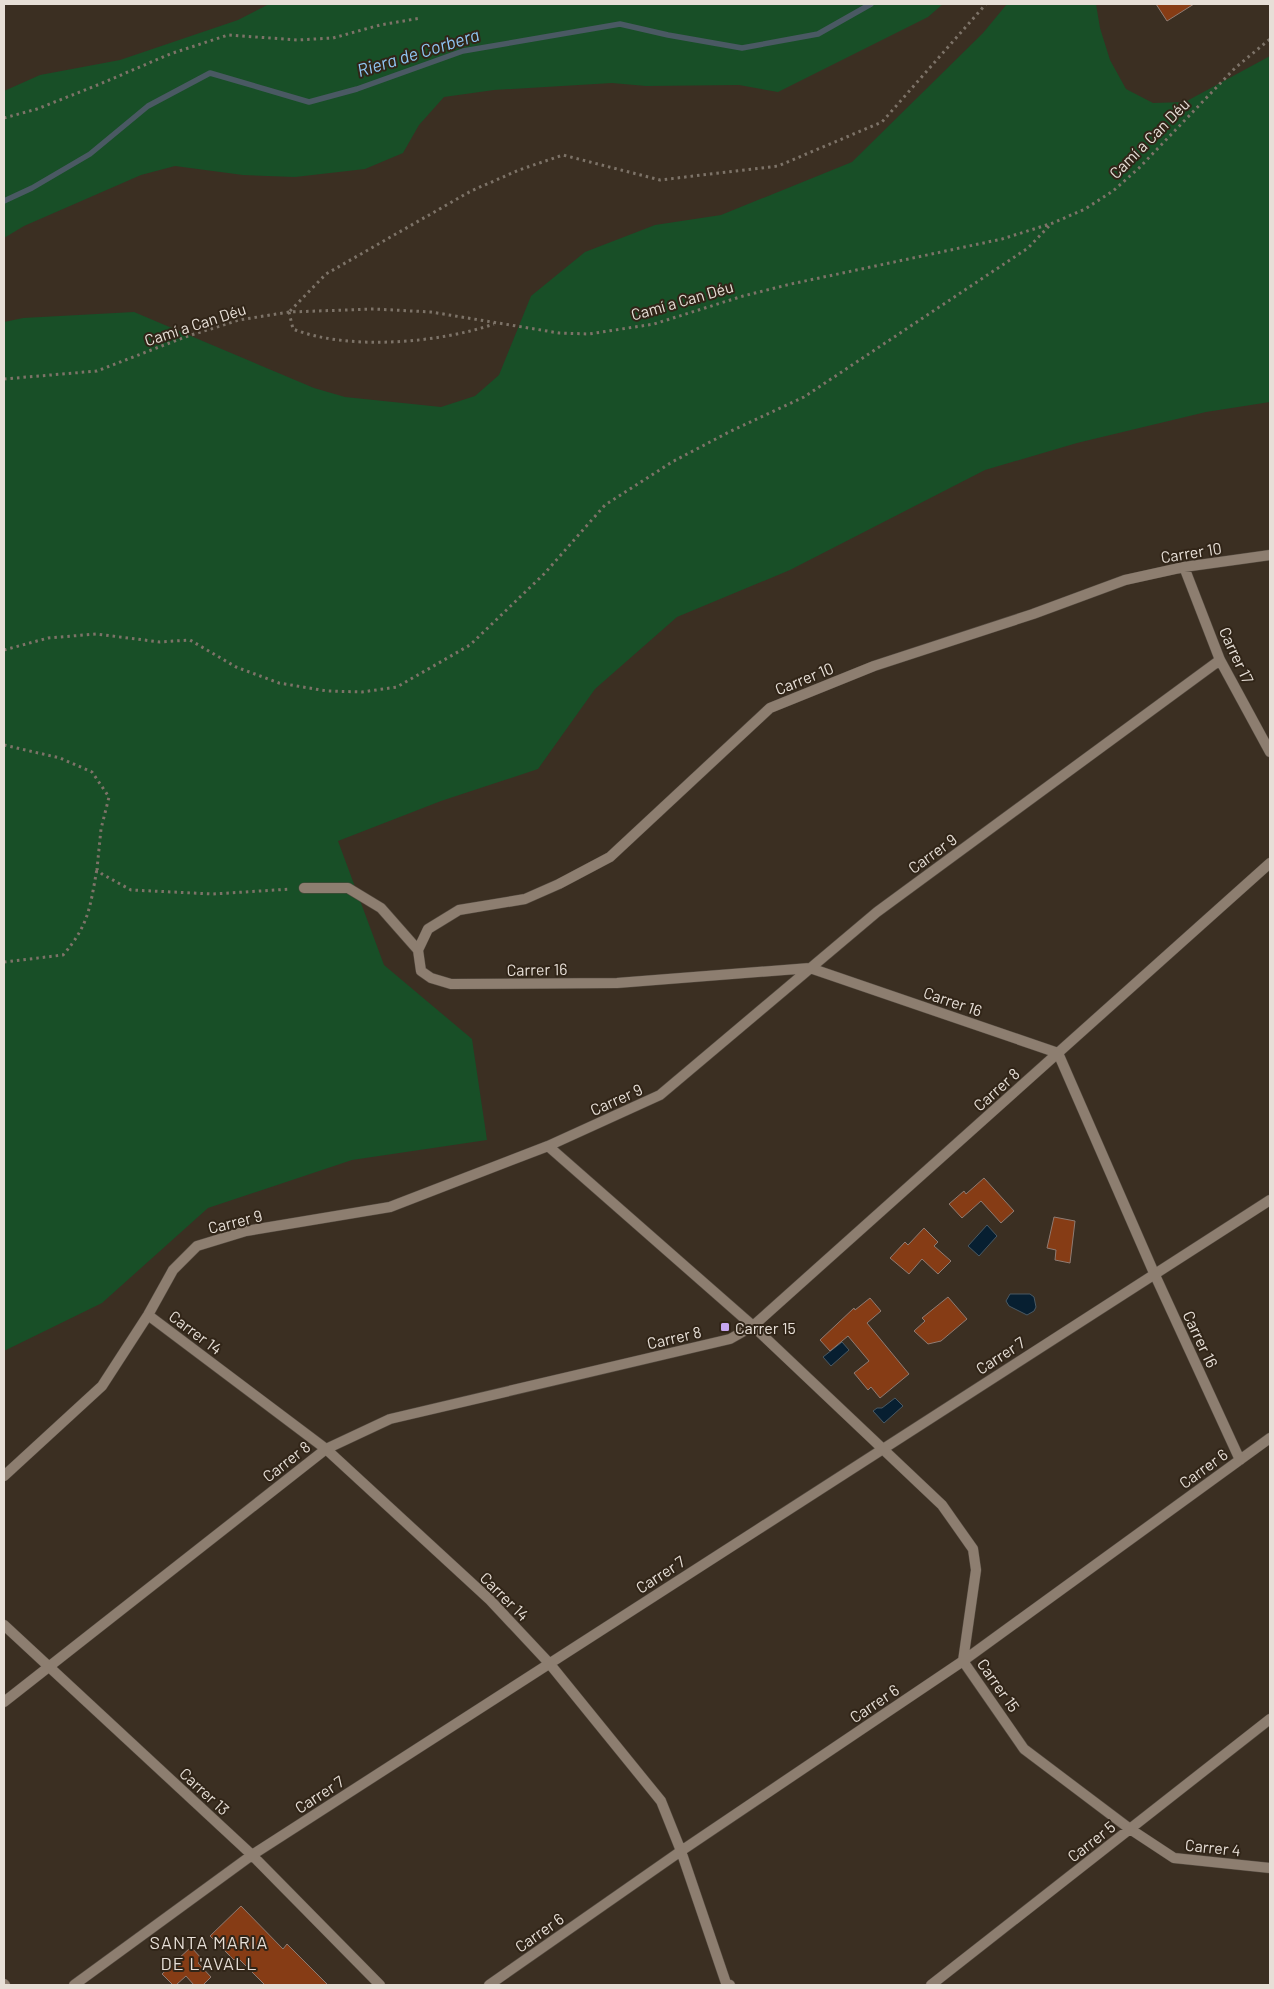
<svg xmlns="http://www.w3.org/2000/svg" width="1274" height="1989" font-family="Barlow,sans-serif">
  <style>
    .green { fill: #184f27 }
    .water { fill: #071f31; stroke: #4a5963 }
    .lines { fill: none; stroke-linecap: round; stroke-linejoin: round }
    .stream { stroke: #4a5963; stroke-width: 5.5 }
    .building { fill: #863c15; stroke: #8f7b72 }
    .street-casing { stroke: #554b40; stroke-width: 11 }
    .path { stroke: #7d7368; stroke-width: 3; stroke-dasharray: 2.5 4; stroke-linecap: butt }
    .street { stroke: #8d7e70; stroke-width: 10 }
    .poi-dot { fill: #c6a6f0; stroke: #312518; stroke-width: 2 }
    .labels { text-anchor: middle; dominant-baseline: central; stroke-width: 4; stroke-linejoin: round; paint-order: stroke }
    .street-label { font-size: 16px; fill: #e7dfd7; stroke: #312518 }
    .poi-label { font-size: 16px; fill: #e7dfd7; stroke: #312518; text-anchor: start }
    .water-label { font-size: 18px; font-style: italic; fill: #8fc6f3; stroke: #312518 }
    .neighbourhood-label { font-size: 18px; letter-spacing: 1px; fill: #e7dfd7; stroke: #312518 }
  </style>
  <rect width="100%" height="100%" fill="#3b2f22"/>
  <!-- green -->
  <path class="green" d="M269 4H943L928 17 778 92 739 85 646 86 612 83 494 90 444 97 419 125 403 153 365 169 295 177 243 175 175 166 141 175 24 226 4 238V91L40 75 120 60 238 20Z
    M1007 4H1096L1100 28 1110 60 1126 89 1153 103 1185 102 1270 56V402L1206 412 1077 443 985 470 790 570 677 617 595 689 538 769 441 801 338 841 384 965 472 1039 487 1140 352 1160 208 1208 102 1303 4 1351V322L23 318 134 312 314 388 345 397 441 407 475 396 499 375 531 296 585 252 655 225 721 215 852 162 983 33Z"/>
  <!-- water -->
  <path class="water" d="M987 1225 997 1236 979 1256 968 1246Z
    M1010 1294H1030L1034 1297 1036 1307 1034 1311 1027 1315 1009 1306 1006 1301Z
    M842 1342 849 1350 831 1366 823 1357Z
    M895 1398 903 1406 884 1423 873 1411 877 1408H882Z"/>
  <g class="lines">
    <!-- stream -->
    <path class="stream" d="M4 201 32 188 90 154 148 106 210 73 309 102 357 89 463 51 620 24 668 35 742 48 818 34 871 4"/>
  </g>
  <!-- building -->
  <path class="building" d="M1156 4H1194L1167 21Z
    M984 1178 1014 1211 1001 1223 981 1201 962 1218 949 1204 964 1191 966 1194Z
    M1054 1217 1075 1221 1070 1263 1055 1260 1056 1250 1047 1248Z
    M924 1228 938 1242 934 1246 951 1261 938 1274 922 1259 909 1274 890 1258 905 1242 908 1245Z
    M948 1297 967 1319 941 1341 928 1344 914 1331 925 1321 922 1318Z
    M870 1298 881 1311 867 1323 909 1374 880 1398 871 1387 868 1390 854 1373 869 1361 848 1336 830 1351 820 1340 854 1308 855 1310Z
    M241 1906 283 1949 287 1944 328 1985H265L237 1957 234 1960 210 1936Z
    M191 1947 202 1959 198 1963 211 1977 203 1985H194L186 1976 176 1985H173L162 1974Z"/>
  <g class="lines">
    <defs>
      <path id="street" d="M1184 567 1220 660 1270 752
        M304 888H348L381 908 418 950
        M418 950 421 971 431 978 451 984 617 983 810 968 1058 1053 1154 1273 1240 1460
        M418 950 428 929 459 910 525 899 559 884 610 857 770 708 874 666 1033 614 1125 580 1184 567 1270 555
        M548 1146 753 1326 942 1505 973 1549 976 1570 963 1661 1024 1749 1130 1829 1174 1858 1270 1868
        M148 1315 326 1449 490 1600 549 1663 661 1801 681 1851 726 1983 730 1985
        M4 1476 102 1386 148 1315 173 1270 197 1246 246 1231 390 1207 548 1146 660 1095 877 912 1220 660
        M4 1625 252 1855 380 1985
        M4 1702 326 1449 390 1419 730 1339 753 1326 1270 863
        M4 1984 5 1985
        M74 1985 252 1855 1270 1200
        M489 1985 681 1851 963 1661 1270 1438
        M931 1985 1270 1719"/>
    </defs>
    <!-- street casing -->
    <use href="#street" class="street-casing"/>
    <!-- path -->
    <path class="path" d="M4 118 37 109 100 84 170 54 228 35 298 40 333 38 380 25 421 18
      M290 311 326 274 471 191 519 170 563 155 660 180 778 166 882 122 986 4
      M289 312 293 329C348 351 439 343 494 324
      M4 379 97 371 185 337 239 320 289 312 374 309 431 312 559 333 589 334 654 324 743 296 791 284 1002 239 1053 223 1085 209 1113 191 1139 168 1235 68 1270 39
      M4 650 48 638 96 634 160 642 190 640 236 667 279 683 327 691 362 692 397 687 470 645 544 574 605 505 672 462 729 432 804 397 1028 248 1051 224
      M4 745 60 758 92 772 109 797 101 829 97 869 102 874 131 890 213 894 291 889
      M4 962 63 955C89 925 90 907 97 869"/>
    <!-- street -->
    <use href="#street" class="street"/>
  </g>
  <!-- markers -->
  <rect class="poi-dot" x="720" y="1322" width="10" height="10" rx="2.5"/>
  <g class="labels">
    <!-- street labels -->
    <g class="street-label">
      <text transform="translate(1149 138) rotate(-45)">Camí a Can Déu</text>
      <text transform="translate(682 300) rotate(-16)">Camí a Can Déu</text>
      <text transform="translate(195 324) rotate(-18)">Camí a Can Déu</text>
      <text transform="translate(1191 552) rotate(-9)">Carrer 10</text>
      <text transform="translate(1237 655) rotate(65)">Carrer 17</text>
      <text transform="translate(804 678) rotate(-22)">Carrer 10</text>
      <text transform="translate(932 853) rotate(-36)">Carrer 9</text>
      <text transform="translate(537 969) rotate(-1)">Carrer 16</text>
      <text transform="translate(953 1001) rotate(19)">Carrer 16</text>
      <text transform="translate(996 1089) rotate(-42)">Carrer 8</text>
      <text transform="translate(616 1099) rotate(-24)">Carrer 9</text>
      <text transform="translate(235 1221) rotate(-14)">Carrer 9</text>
      <text transform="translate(196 1332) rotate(37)">Carrer 14</text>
      <text transform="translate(674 1337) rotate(-13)">Carrer 8</text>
      <text transform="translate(1201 1339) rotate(65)">Carrer 16</text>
      <text transform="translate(1000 1355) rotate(-33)">Carrer 7</text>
      <text transform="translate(286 1461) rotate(-38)">Carrer 8</text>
      <text transform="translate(1203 1468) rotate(-36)">Carrer 6</text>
      <text transform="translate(660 1574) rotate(-33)">Carrer 7</text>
      <text transform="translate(505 1596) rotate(45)">Carrer 14</text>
      <text transform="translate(999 1685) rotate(55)">Carrer 15</text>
      <text transform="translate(874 1703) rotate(-34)">Carrer 6</text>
      <text transform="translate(205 1791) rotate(43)">Carrer 13</text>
      <text transform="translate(319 1794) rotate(-33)">Carrer 7</text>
      <text transform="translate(1091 1841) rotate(-38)">Carrer 5</text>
      <text transform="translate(1213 1847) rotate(6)">Carrer 4</text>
      <text transform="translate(539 1932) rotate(-35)">Carrer 6</text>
    </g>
    <!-- poi labels -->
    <g class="poi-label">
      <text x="735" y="1327">Carrer 15</text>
    </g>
    <!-- water labels -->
    <g class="water-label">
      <text transform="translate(418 52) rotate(-17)">Riera de Corbera</text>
    </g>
    <!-- neighbourhood labels -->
    <g class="neighbourhood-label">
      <text x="209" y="1942">SANTA MARIA<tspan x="209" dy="21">DE L'AVALL</tspan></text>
    </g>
  </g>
  <!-- border -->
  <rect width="1274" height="1989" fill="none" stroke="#e7dfd7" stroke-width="10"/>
</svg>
